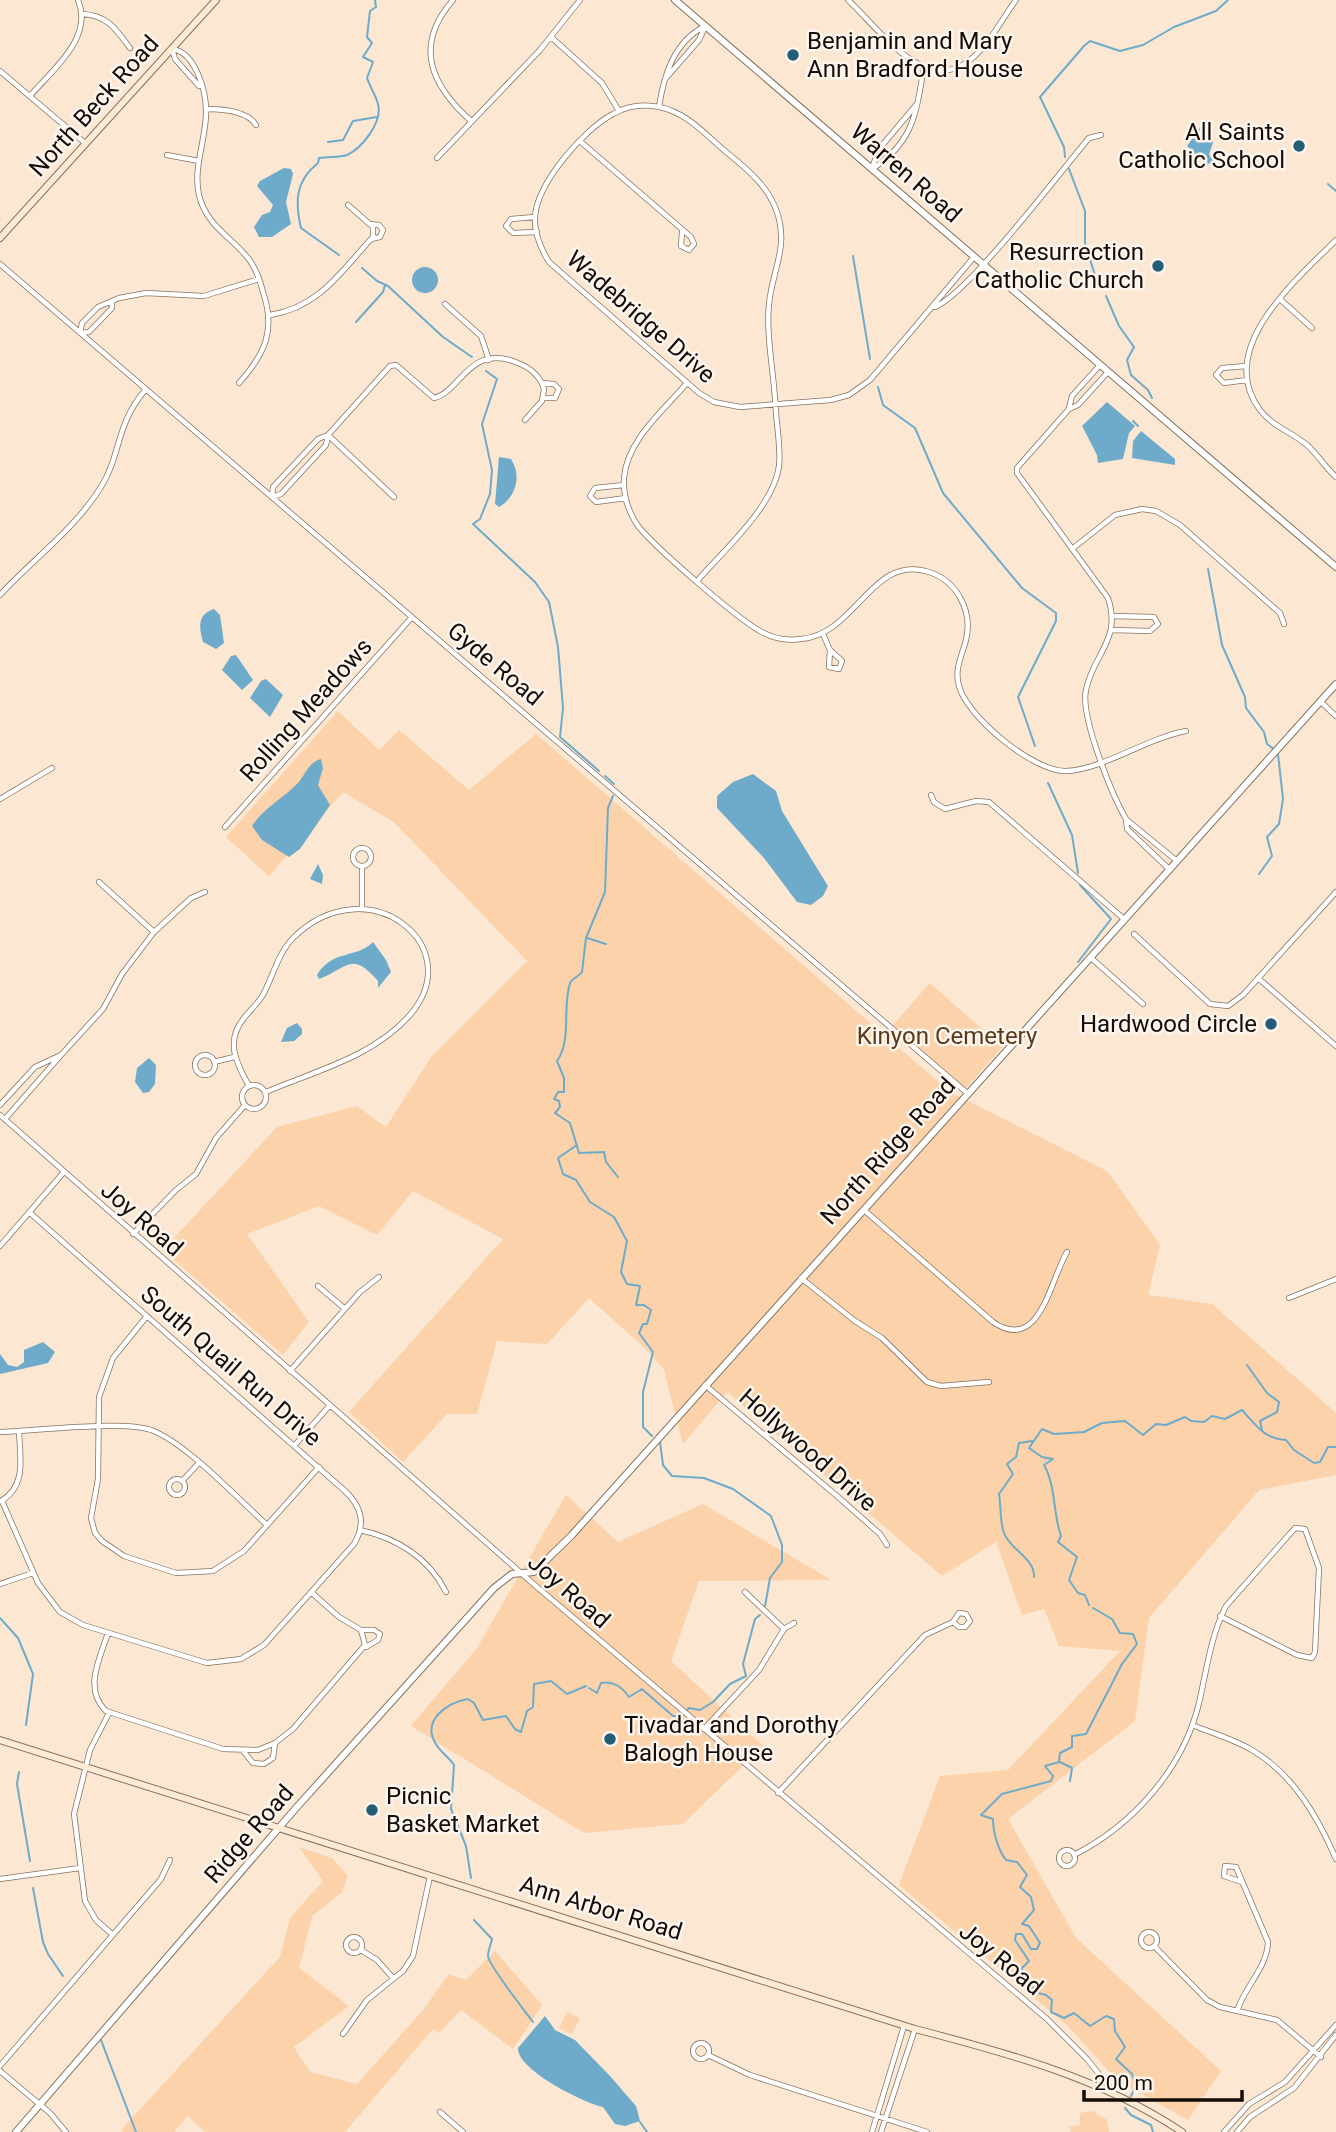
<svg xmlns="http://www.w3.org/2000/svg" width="1336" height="2132" font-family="Roboto,sans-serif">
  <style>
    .green { fill: #fbd2a9 }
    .water { fill: #6eabca }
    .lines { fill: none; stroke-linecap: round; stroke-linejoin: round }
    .stream { stroke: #6eabca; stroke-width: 2 }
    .minor-casing { stroke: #847260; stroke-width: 6 }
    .tertiary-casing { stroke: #847260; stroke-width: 8 }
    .secondary-casing { stroke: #847260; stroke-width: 8 }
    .minor { stroke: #fff; stroke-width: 4.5 }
    .tertiary { stroke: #fff; stroke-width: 6 }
    .secondary { stroke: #feead5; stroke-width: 6 }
    .poi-dot { fill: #245d76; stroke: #fef6ee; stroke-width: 2.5 }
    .labels { text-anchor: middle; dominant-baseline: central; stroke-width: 5; stroke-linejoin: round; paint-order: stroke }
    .poi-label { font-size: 24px; fill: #140d07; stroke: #fef6ee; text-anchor: start }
    .street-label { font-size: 24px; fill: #140d07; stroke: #fef6ee }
    .park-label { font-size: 24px; fill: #583a18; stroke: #fef6ee }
  </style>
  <rect width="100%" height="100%" fill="#fbe7d2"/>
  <!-- green -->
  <path class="green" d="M338 711 379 750 399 730 469 790 536 734 950 1092 1107 1171 1160 1245 1148 1295 1212 1304 1336 1413V1475L1259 1490 1149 1618 1135 1721 1008 1819 1076 1938 1221 2071 1188 2120 1117 2080 1068 2026 899 1885 940 1776 1008 1770 1120 1651 1059 1646 1044 1609 1022 1615 996 1542 942 1576 727 1392 683 1444 664 1370 648 1351 589 1298 547 1344 497 1341 477 1414H447L403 1462 349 1412 503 1239 413 1191 377 1235 319 1206 247 1234 309 1322 283 1355 163 1250 277 1127 357 1106 386 1127 432 1056 527 961 394 822 343 792 269 876 226 837Z
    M930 983 1002 1047 965 1089 893 1025Z
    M566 1495 618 1542 703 1504 831 1580 699 1581 671 1661 763 1746 683 1824 584 1833 411 1726 477 1648Z
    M299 1847 332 1858 348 1876 342 1892 312 1916 299 1968 349 2006 294 2047 310 2072 357 2084 423 2010 449 1974 466 1980 495 1951 542 2005 513 2049 461 2010 439 2033 433 2029 345 2132H205L188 2116 174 2132H123L121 2130 280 1957 290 1918 323 1881Z
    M567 2012 580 2018 572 2034 559 2028Z
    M1092 2111 1107 2120 1109 2132H1071L1069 2127 1080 2125V2113Z"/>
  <!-- water -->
  <path class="water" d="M1204 122 1212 124 1213 143 1209 154 1213 161 1207 165 1187 146Z
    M284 168 291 169 293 174 286 202 291 224 272 237H259L254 227 262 215 270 212 273 205 257 186 260 181Z
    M412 280a13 13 0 1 1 26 0a13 13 0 1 1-26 0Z
    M1107 402 1135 426 1129 433 1123 459 1098 463 1097 455 1082 426Z
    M1141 431 1175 459V465L1132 458 1133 441Z
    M499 457 511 459C522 476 516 497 499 507L495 504Z
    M214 609 220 615 224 643 216 649 203 642C199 628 197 614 214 609Z
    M236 655 253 680 242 690 222 670 231 656Z
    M266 679 283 695 270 717 250 698 261 681Z
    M321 759 323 768 318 785 330 805 300 849 289 857 262 840 252 826C263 808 284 798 298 783 305 775 309 762 321 759Z
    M753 774 776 791 782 811 828 886 823 896 811 905 797 902 764 858 717 808V796L733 782Z
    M318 864 323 875 322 884 310 879Z
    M373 942 386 960 391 972 378 988V981C351 950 348 968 319 979L317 975C333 949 356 959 373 942Z
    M297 1023 302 1029V1034L294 1041 281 1042 287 1028Z
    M149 1058 156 1065 155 1084 149 1092 143 1093 135 1082 137 1068Z
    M43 1342 55 1352 48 1363 0 1374V1354L8 1365 17 1367 24 1362V1350Z
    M545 2016 555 2030 575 2040 610 2076 636 2106 640 2121 625 2126 615 2124 603 2107C584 2103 517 2070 518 2048Z"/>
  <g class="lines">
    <!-- stream -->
    <path class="stream" d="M328 142 343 140 353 121 377 117
      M1065 157 1064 147 1040 97 1084 46 1090 41 1120 51 1143 45 1174 27 1216 11 1228 0
      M1069 169 1085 211V243L1097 282
      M1328 184 1336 191
      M339 255 301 228C295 202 295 181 318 163L319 158C328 156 339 158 347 155 362 148 383 122 378 104 376 96 370 87 367 78L373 62 363 57 372 43 367 37 370 11 376 7 375 0
      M853 256 870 359
      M362 268 377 281 388 286 443 337 472 357
      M1106 296 1119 326 1134 347 1127 360 1131 375 1148 390 1152 398
      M356 322 383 292 385 285
      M486 371 497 379 482 424 492 470 490 494 480 519 473 524 535 582 549 602 558 647 563 708 560 737 599 771
      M878 387 883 405 915 428 943 493 1022 588 1056 613V621L1018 697 1035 746
      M1133 421 1138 426
      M1208 569 1222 645 1245 697 1246 708 1264 732 1267 744 1275 750
      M605 776 614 784
      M1048 783 1072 835 1078 873
      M613 796 608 808 605 892 586 938 582 972C579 976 572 979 570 983 562 1008 572 1040 557 1061L564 1078V1092H558L554 1099 559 1101 560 1107 555 1113 570 1123 579 1153 604 1152 606 1162 618 1177
      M1259 874 1272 856 1267 837 1279 824 1283 799 1278 754
      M587 938 606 944
      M1078 962 1111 919 1080 885
      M577 1145 558 1158 563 1174 576 1180 590 1202 614 1217 627 1241 621 1272 627 1284 640 1286 636 1305H644L651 1310 647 1324H643L639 1333 653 1352 643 1392V1427L652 1436
      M1247 1365 1267 1393 1279 1402 1277 1412 1260 1421 1262 1430
      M1032 1441 1019 1443 1016 1457 1007 1464 1013 1474 999 1494C1001 1505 1000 1523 1004 1533 1010 1550 1035 1558 1034 1577
      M660 1442 663 1465 672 1476 704 1478 733 1489 771 1516 782 1545V1562L770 1578 765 1606
      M1089 1605 1085 1595 1078 1593 1069 1580 1077 1557 1058 1542 1061 1536C1053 1514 1056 1486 1044 1465L1053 1459 1042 1457 1029 1448 1042 1429 1054 1434 1084 1432 1102 1423 1125 1421 1143 1435 1156 1424 1166 1425 1185 1417 1191 1421 1204 1422 1212 1416 1225 1419 1242 1410C1256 1425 1264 1439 1286 1440L1294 1450 1314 1463 1320 1462 1328 1447H1336
      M0 1618 18 1638 33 1674 26 1725
      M589 1688 597 1693 601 1683C614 1681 622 1687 629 1697L642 1689 673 1716H681L689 1708 700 1710 713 1702 730 1684 746 1676 743 1664 755 1619 760 1615
      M1059 1761 1060 1753 1072 1747V1736L1086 1734 1122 1664 1137 1644 1133 1634 1120 1633 1112 1619 1093 1608
      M1059 1762 1045 1766 1053 1776 1051 1781 1002 1794 981 1815 993 1819C993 1832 998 1850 1006 1860L1017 1862 1027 1875 1020 1887 1031 1897 1034 1910 1022 1924 1029 1926 1040 1943 1037 1949H1031L1022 1934H1016L1015 1940 1029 1961 1022 1968 1023 1977 1038 1982 1030 1991 1046 1995 1052 2000 1051 2012 1064 2018 1074 2013 1090 2026 1106 2016 1114 2019 1115 2031 1125 2047 1116 2059 1132 2074 1136 2086 1131 2096
      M1060 1762 1072 1768 1070 1781
      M19 1772 17 1784 30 1861
      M471 1878 466 1846 451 1809 454 1765C449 1757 441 1753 436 1744 421 1721 447 1702 468 1699L474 1703 483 1720 506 1716 515 1729 521 1732 527 1711 533 1707 534 1684 551 1681 567 1694 586 1686
      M33 1888 43 1942 48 1954 63 1976
      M474 1920 492 1939C491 1944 488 1951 488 1956 489 1966 525 2011 533 2022
      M101 2040 136 2132
      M1125 2108 1131 2115 1151 2125 1153 2132
      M640 2122 647 2132"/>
    <defs>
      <path id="minor" d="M453 0C413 46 431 85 471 121
        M848 0C878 27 924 97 970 60 989 45 1002 19 1016 0
        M82 14C107 15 116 29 130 48
        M551 37 602 83 619 111
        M172 49C196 52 207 93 206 115 205 142 193 169 199 195 206 225 230 236 248 258 256 268 260 280 263 292 276 330 265 354 239 383
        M172 49 175 59 199 86
        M0 71 85 143
        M666 78 699 40 705 27
        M30 96C52 70 94 38 78 0
        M659 107C664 74 674 42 705 26
        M206 109C221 109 247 110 256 125
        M581 142 691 237 694 244 689 250 681 246 682 232
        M167 155 199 161
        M437 158 540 50 580 0
        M872 168 879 149 917 104
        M872 169C914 142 916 113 924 67
        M535 217 511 219 506 226 513 233 537 232
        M370 224 379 225 383 230 380 237 371 239
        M1336 240C1296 280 1214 349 1260 410 1273 427 1292 432 1307 445 1318 455 1325 467 1336 477
        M0 264 966 1092
        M1281 300 1312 328
        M112 302V308L89 332 80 333 82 323 98 307 119 298 146 293 204 296 259 279
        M445 304 481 336 489 360
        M935 307C968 294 1060 172 1089 138L1101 135
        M270 315C320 307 341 271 373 237V227L348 205
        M1246 366 1222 368 1216 375 1224 383 1247 380
        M1108 372 1078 405 1069 409 1017 468V473L1108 598C1122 640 1093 654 1086 690 1080 716 1112 795 1126 819L1127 829 1169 869
        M542 383 554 384 559 389 555 398H543
        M687 383C664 410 627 440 624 478 623 494 628 510 636 523 650 544 737 618 760 631 772 638 787 641 801 639 856 635 872 553 929 572 957 581 973 611 966 640 962 656 954 669 959 686 967 717 1034 772 1066 771 1102 770 1147 738 1186 731
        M1069 408 1072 396 1100 365
        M328 435 326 445 281 494 272 497 273 487 318 439 328 435 390 366 396 365 434 398C461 392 469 342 518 363 531 368 540 376 544 389L542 401 525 420
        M329 436 394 497
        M624 485 595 488 590 496 596 502 626 498
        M1072 549 1115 515 1142 509 1156 511 1180 525 1280 613 1284 624
        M698 580C724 550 774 506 779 466 781 449 777 429 776 412L775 399C773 368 766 334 769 304 772 272 788 248 778 215 769 186 747 169 725 151 705 134 686 112 659 107 644 104 627 106 613 114 584 129 537 183 535 217 534 233 541 249 549 262L699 393 714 402 740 407 831 400 849 395 870 380 974 257
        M0 595C33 559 75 529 101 487 122 453 115 425 146 389
        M1112 630 1150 631 1158 624 1154 617 1112 616
        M823 634 830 650 829 667 839 669 842 661 830 650
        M1320 701 1336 716
        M931 795 934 802 945 809 976 801 989 802 1124 919
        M0 799 52 768
        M1127 820 1177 861
        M225 827 412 617
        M353 857a9 9 0 1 1 18 0a9 9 0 1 1-18 0Z
        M362 867V908
        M99 882 154 932
        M1134 934 1210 1004 1228 1006 1243 995 1336 892
        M1090 957 1143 1004
        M1258 978 1336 1046
        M61 1055 103 1009 122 974 154 932 191 898 205 892
        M195 1065a10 10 0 1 1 20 0a10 10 0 1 1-20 0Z
        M214 1062 234 1057
        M242 1097a12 12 0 1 1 24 0a12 12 0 1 1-24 0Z
        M249 1086C236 1063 225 1041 244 1018 251 1009 259 1003 264 993 274 974 278 953 294 937 367 866 470 945 410 1015 373 1057 315 1071 266 1092
        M0 1105 35 1067 61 1055 5 1119
        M0 1115 537 1587 1047 2019 1087 2059 1114 2093
        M864 1210 993 1322C1040 1354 1050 1280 1067 1252
        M133 1234 176 1190 196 1174 216 1138 245 1105
        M0 1246 64 1172
        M801 1278 855 1321 882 1338 927 1382 941 1386 989 1382
        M318 1286 344 1308
        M1289 1298 1336 1279
        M147 1316 113 1358 99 1397 98 1479 91 1518 95 1533 102 1541 124 1556 176 1573 213 1571 244 1551 319 1467
        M290 1371 360 1292 379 1277
        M705 1385 837 1496 880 1534 887 1545
        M0 1432C37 1431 119 1420 151 1430 185 1442 238 1499 267 1525
        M294 1446 330 1405
        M169 1487a8 8 0 1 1 16 0a8 8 0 1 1-16 0Z
        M182 1481 198 1464
        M1 1501C27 1486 20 1457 19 1431
        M2 1501 38 1583 60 1612 83 1625 207 1663 241 1659 264 1645 354 1544C366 1524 362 1507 345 1491L29 1212
        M360 1530C397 1538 429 1558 446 1592
        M0 1584 33 1573
        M784 1629 794 1623
        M362 1630H374L380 1634 378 1640 366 1647
        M108 1633C100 1658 83 1689 106 1711L223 1749 258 1750 275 1743 293 1729 365 1645 361 1630 339 1617 311 1592
        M109 1713 90 1750 74 1814 85 1901 96 1920 113 1935
        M1192 1725C1212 1733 1233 1739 1252 1750 1293 1774 1318 1817 1336 1859
        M704 1729 759 1670 784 1629 745 1592
        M244 1752 253 1763 264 1764 273 1758 275 1743
        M778 1793 925 1635 953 1622 959 1613 966 1614 970 1621 965 1627H959L953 1622
        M1059 1858a8 8 0 1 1 16 0a8 8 0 1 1-16 0Z
        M1074 1855C1133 1825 1183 1769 1199 1703 1207 1669 1210 1638 1226 1606L1295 1528 1305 1529 1319 1568 1315 1652 1312 1658 1297 1655 1220 1616
        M0 1879 80 1868
        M1141 1940a8 8 0 1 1 16 0a8 8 0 1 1-16 0Z
        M346 1945a8 8 0 1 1 16 0a8 8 0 1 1-16 0Z
        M1154 1946 1207 2000 1220 2007 1277 2020 1321 2057
        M361 1950 377 1960 393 1978
        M1237 2011C1245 1986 1267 1968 1268 1942L1236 1867 1225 1866 1224 1876 1242 1882
        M343 2034 367 2000 403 1971 413 1956 430 1876
        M693 2051a8 8 0 1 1 16 0a8 8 0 1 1-16 0Z
        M708 2055 750 2075 927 2132
        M0 2066 161 1879 170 1860
        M0 2071 50 2113 66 2132
        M440 2112 463 2132
        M872 2132 904 2026
        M881 2132 915 2029
        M1224 2132 1249 2104 1285 2082 1336 2025
        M1237 2132 1250 2117 1294 2088 1336 2035"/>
      <path id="tertiary" d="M675 0 1336 567
        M16 2132 296 1808 494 1588 512 1574 534 1572 571 1536 1336 684"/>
      <path id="secondary" d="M0 238 216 0
        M0 1740 915 2029C1007 2053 1102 2078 1182 2132"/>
    </defs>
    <!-- minor casing -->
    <use href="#minor" class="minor-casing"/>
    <!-- tertiary casing -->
    <use href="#tertiary" class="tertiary-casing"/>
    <!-- secondary casing -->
    <use href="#secondary" class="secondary-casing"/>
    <!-- minor -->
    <use href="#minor" class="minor"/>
    <!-- tertiary -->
    <use href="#tertiary" class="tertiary"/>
    <!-- secondary -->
    <use href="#secondary" class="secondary"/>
  </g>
  <!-- markers -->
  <g class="poi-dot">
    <circle cx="793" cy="55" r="7"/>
    <circle cx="1299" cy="146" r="7"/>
    <circle cx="1158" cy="266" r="7"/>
    <circle cx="1271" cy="1024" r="7"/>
    <circle cx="610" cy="1739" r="7"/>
    <circle cx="372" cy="1810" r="7"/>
  </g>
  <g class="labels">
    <!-- poi labels -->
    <g class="poi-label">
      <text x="807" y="41">Benjamin and Mary<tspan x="807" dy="28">Ann Bradford House</tspan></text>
      <text x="1285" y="132" text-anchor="end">All Saints<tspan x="1285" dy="28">Catholic School</tspan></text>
      <text x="1144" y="252" text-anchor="end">Resurrection<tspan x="1144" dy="28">Catholic Church</tspan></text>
      <text x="1257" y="1024" text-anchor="end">Hardwood Circle</text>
      <text x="624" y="1725">Tivadar and Dorothy<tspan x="624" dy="28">Balogh House</tspan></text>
      <text x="386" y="1796">Picnic<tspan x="386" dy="28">Basket Market</tspan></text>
    </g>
    <!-- street labels -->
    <g class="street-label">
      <text transform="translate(94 106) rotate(-48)">North Beck Road</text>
      <text transform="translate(906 173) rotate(41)">Warren Road</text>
      <text transform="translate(641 317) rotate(41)">Wadebridge Drive</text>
      <text transform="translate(495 664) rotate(40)">Gyde Road</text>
      <text transform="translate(306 710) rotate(-48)">Rolling Meadows</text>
      <text transform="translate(888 1151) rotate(-48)">North Ridge Road</text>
      <text transform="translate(142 1219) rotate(41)">Joy Road</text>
      <text transform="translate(231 1366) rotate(41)">South Quail Run Drive</text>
      <text transform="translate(808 1450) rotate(41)">Hollywood Drive</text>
      <text transform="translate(569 1591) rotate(41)">Joy Road</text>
      <text transform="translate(249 1834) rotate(-49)">Ridge Road</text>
      <text transform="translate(601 1908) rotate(17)">Ann Arbor Road</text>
      <text transform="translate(1001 1959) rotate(39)">Joy Road</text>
    </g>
    <!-- park labels -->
    <g class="park-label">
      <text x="947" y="1036">Kinyon Cemetery</text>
    </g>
  </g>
  <!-- scale -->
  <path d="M1084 2090v10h158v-10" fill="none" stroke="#140d07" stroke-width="3.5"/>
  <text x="1094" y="2090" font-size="21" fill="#140d07" stroke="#fef6ee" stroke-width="5" paint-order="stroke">200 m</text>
</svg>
